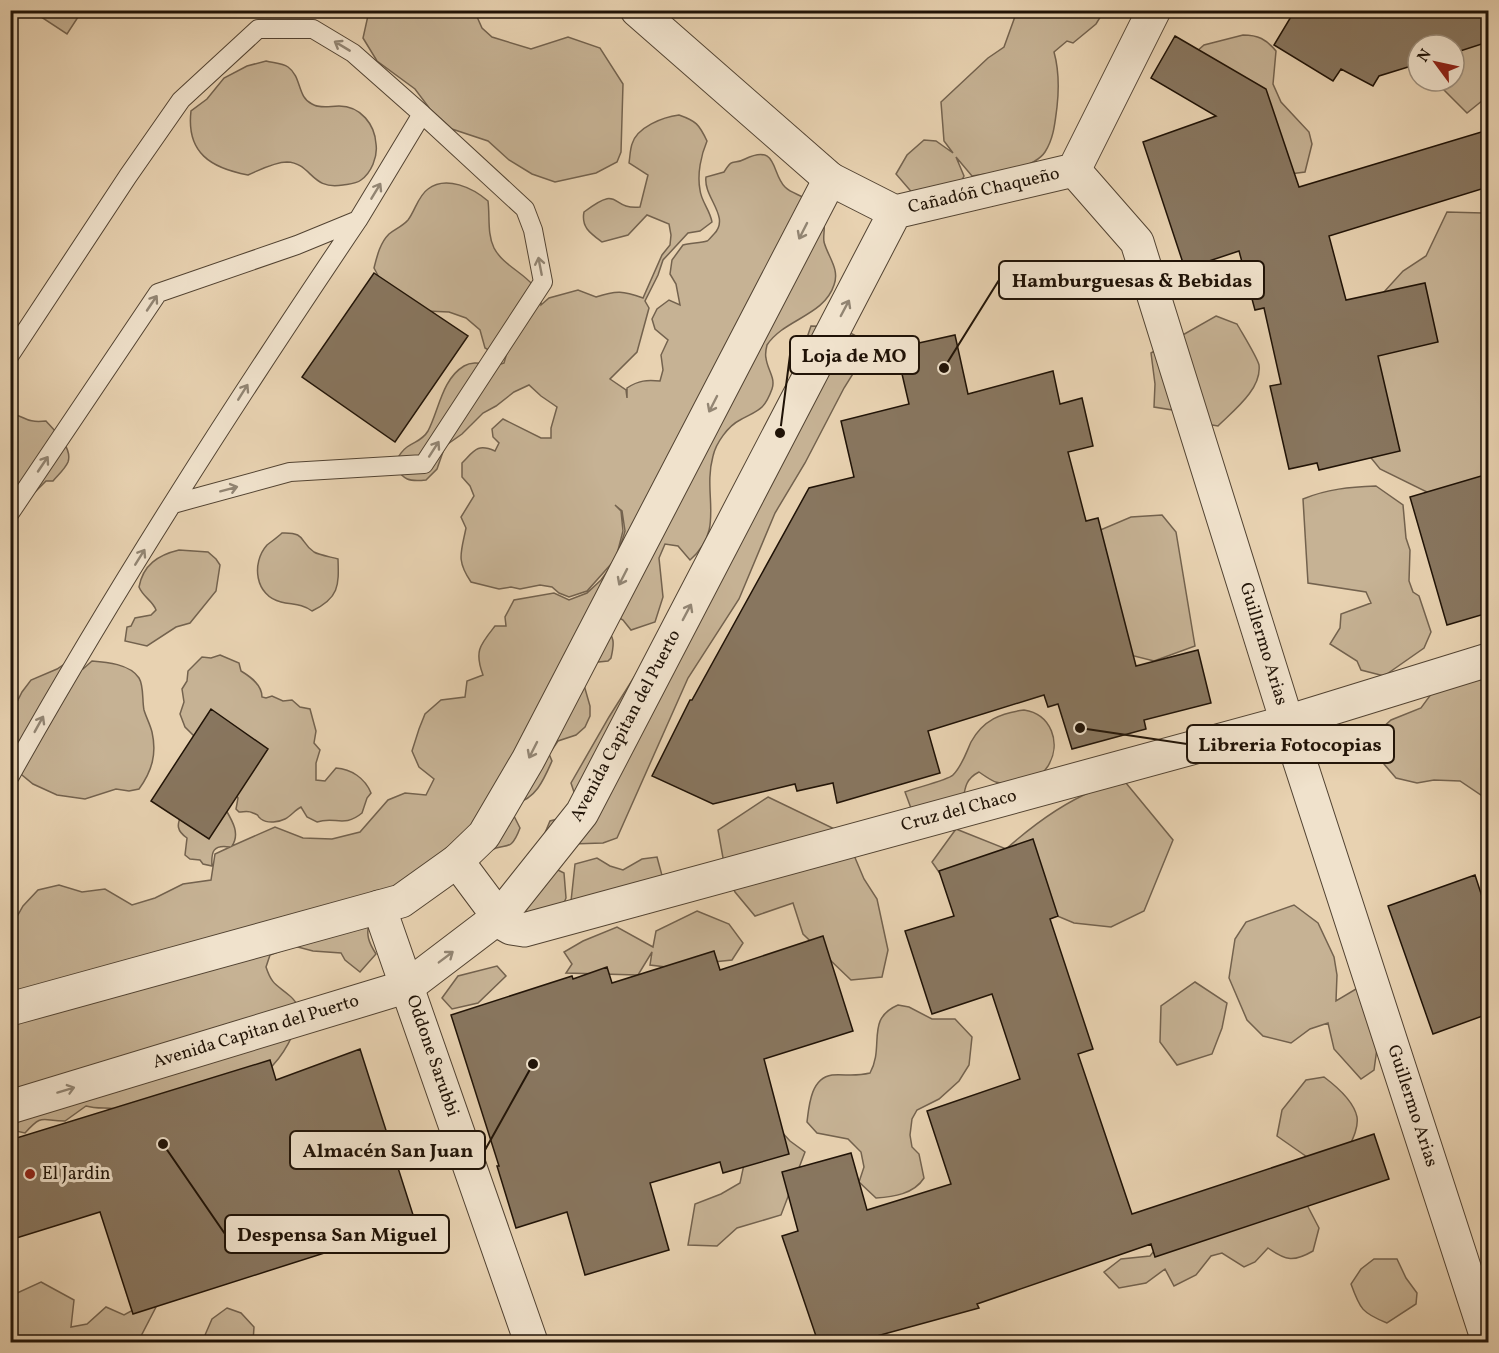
<svg xmlns="http://www.w3.org/2000/svg" width="1499" height="1353" font-family="Vollkorn,serif">
  <style>
    .green { fill: #c6b294; stroke: #73624e; stroke-width: 1.5 }
    .building { fill: #88765f; stroke: #201307; stroke-width: 1.5 }
    .lines { fill: none; stroke-linecap: round; stroke-linejoin: round }
    .service-casing { stroke: #524332; stroke-width: 20 }
    .minor-casing { stroke: #524332; stroke-width: 35 }
    .tertiary-casing { stroke: #524332; stroke-width: 35 }
    .service { stroke: #f0e2cc; stroke-width: 18 }
    .minor { stroke: #f0e2cc; stroke-width: 33 }
    .tertiary { stroke: #f0e2cc; stroke-width: 33 }
    .oneway { stroke: #928573 }
    .poi-dot { fill: #8f2418; stroke: #f0e2cc; stroke-width: 2 }
    .labels { text-anchor: middle; dominant-baseline: central; stroke-width: 6; stroke-linejoin: round; paint-order: stroke }
    .street-label { font-size: 18px; fill: #201307; stroke: #f0e2cc }
    .poi-label { font-size: 18px; fill: #201307; stroke: #f0e2cc; text-anchor: start }
    .leader { fill: none; stroke: #201307; stroke-width: 2 }
    .callout-dot { fill: #201307; stroke: #f0e2cc; stroke-width: 2 }
    .callout { fill: #f0e2cc; stroke: #201307; stroke-width: 2 }
    .callout-label { font-size: 20px; text-anchor: middle; font-weight: bold; fill: #201307 }
  </style>
  <rect width="100%" height="100%" fill="#e8d2b1"/>
  <filter id="stains"><feTurbulence type="fractalNoise" baseFrequency=".00333" numOctaves="4"/><feColorMatrix values="0 0 0 0 .2 0 0 0 0 .09 0 0 0 0 .02 0 0 0 .5 -.17"/></filter>
  <radialGradient id="worn" r=".72"><stop offset=".6" stop-color="#630" stop-opacity="0"/><stop offset="1" stop-color="#630" stop-opacity=".3"/></radialGradient>
  <!-- green -->
  <path class="green" d="M474 10 482 28 492 37 531 49 568 37 600 48 623 84 621 152 617 162 596 173 555 182 532 174 509 160 488 141 452 129 430 109 415 89 377 61 363 38 369 11Z
    M32 11H82L67 34Z
    M1017 11H1104L1096 24 1073 43 1067 41 1054 52C1059 70 1059 89 1057 107 1055 122 1054 138 1045 152 1033 170 992 173 972 176L956 157 964 176 955 193 915 196 896 174 907 155 924 140 936 141 953 153 944 141 941 102 988 58 1004 47Z
    M1474 30 1488 44V96L1467 113 1435 81H1454V45Z
    M1243 35C1258 35 1266 39 1276 51L1273 84 1281 102 1309 132 1312 144 1305 172 1282 175 1196 52 1204 45Z
    M266 61C273 63 282 63 288 67 302 77 297 97 312 104 320 109 330 106 339 106 361 106 375 125 376 144 378 157 371 173 361 180 356 184 349 184 343 185 311 191 312 163 287 162 274 162 260 170 248 175 211 168 186 153 191 111L207 99 224 78 247 66Z
    M679 115C696 121 699 124 707 141 701 155 697 174 700 190 701 201 710 210 712 222L700 231 688 233 663 260 658 275 645 301 649 308 637 352 610 379 626 390 627 398V388C639 380 647 380 660 381L663 370 661 355 668 340 655 329 652 319 657 309 669 300 680 305 676 284 670 274 672 260 683 245C690 243 701 243 707 241 708 241 713 235 714 234 731 217 703 197 706 177L724 172C734 156 732 166 745 159 778 143 771 173 785 187 793 195 805 195 812 204 816 208 822 218 824 224 825 229 823 236 824 242 828 257 840 269 834 285 824 316 784 319 767 345 766 349 765 354 766 358 767 369 776 378 772 389 764 411 758 410 740 420 728 426 716 443 713 456 702 496 726 529 690 560L678 546 665 544 659 558 663 597 655 622 631 630 623 620 613 614 605 624C614 639 615 641 611 658L608 661 589 663 584 685 590 706V716L585 727 576 735 558 741 549 754 552 761C544 779 536 799 516 803L513 814 520 828C510 855 505 841 490 851 485 854 480 862 476 866L370 921C365 934 369 943 376 954L360 972 345 960 341 953 313 951 294 946 270 955 266 967C272 985 276 984 290 996 295 1000 298 1006 302 1011 294 1034 285 1055 267 1071L123 1111C110 1106 100 1110 86 1106L65 1121C41 1121 43 1113 25 1133L11 1130 10 954 16 939 14 922 23 906 38 890 59 885 82 892 105 889 132 905 155 898 183 884 211 880 215 854 230 847C213 844 211 852 212 866L203 864 200 860 190 859 185 855 187 838C177 831 176 825 182 814L226 810C233 822 240 834 232 846L275 827 303 838 332 839 360 832 388 800 405 793 426 795 434 779 419 767 412 751 419 729 425 714 441 700 465 697 467 681 483 675C474 651 480 645 495 626H506L505 617 514 600 554 593 569 600 587 593 601 580 617 558 625 531 622 511 615 505 621 511 623 531 617 554 612 563 587 591 569 597 559 593 552 587 540 585 520 589 511 587 499 589 471 582C456 560 461 553 466 528L461 517 474 496 470 486 462 477V463C474 451 477 443 495 451L499 443 493 437 492 429 503 419 541 438H551V428L557 407 541 396 529 385 514 392 496 406 483 413 462 434 445 446 437 469 426 480C408 482 405 480 393 466 397 459 400 452 407 447 415 441 422 441 428 431 439 410 442 379 464 366 477 358 492 369 504 363L508 349 492 352 485 348 480 330 466 318 449 312 426 311 382 283 374 268C377 256 380 243 389 234 395 229 403 226 408 220 415 211 418 196 428 189 446 175 473 188 488 201 490 216 487 234 494 248 506 271 540 277 541 305L549 298 578 290 596 297C617 290 623 291 643 298L662 255 670 245 671 235 669 224 647 215 628 235 602 242C590 233 581 227 584 212 622 183 609 210 640 207L648 175 629 163C630 157 630 150 632 144 637 127 663 117 679 115Z
    M1488 210V500L1468 497 1439 498 1380 469 1359 443 1383 293 1403 271 1426 256 1447 212 1483 213Z
    M1216 316 1237 324C1242 333 1257 357 1259 365 1262 389 1233 411 1218 426L1200 423 1185 412 1154 407 1155 384 1151 353Z
    M811 326C833 326 842 327 861 339L864 356 844 388 805 463 775 513 739 599 688 678 617 838 603 843 540 845 550 821 581 813 571 783 609 717 650 652 726 511 800 358Z
    M10 413C27 417 25 423 46 421 54 430 73 448 68 462 65 469 58 475 53 481H46L33 494 11 491Z
    M1376 486 1403 505 1406 538 1410 550 1409 581 1413 592 1419 596 1431 632 1424 648 1384 676 1361 670 1357 661 1330 644 1340 628 1341 614 1371 603 1366 592 1308 583 1303 499C1327 489 1350 487 1376 486Z
    M1162 515 1176 532 1195 646 1154 661 1110 650 1098 531 1131 517Z
    M282 533C307 532 299 542 314 552 319 555 331 557 338 559 339 586 339 598 312 611 301 603 292 605 281 602 255 596 251 563 267 545 272 541 278 537 282 533Z
    M179 550 208 552 216 559 220 565 216 591 190 623 176 627 147 646 125 641 127 627 131 626 135 618 151 615 156 610C153 601 143 597 139 587 143 565 158 555 179 550Z
    M220 655 239 663 241 671C251 677 262 685 262 697L266 698 272 696 283 701 292 700 300 707 310 709 316 731 314 743 320 750 316 763V780L325 781 336 768C351 769 365 778 371 793L367 798 362 813C344 828 335 816 317 822L307 817 301 807C295 810 291 816 285 819 279 822 268 824 261 819 255 814 261 816 253 813 248 810 244 812 239 812L236 809 238 798 195 737 185 727 180 714 184 702 182 689 187 681 188 671 202 657 211 658Z
    M92 661C106 662 130 664 139 678 144 686 142 700 144 710 146 717 150 724 152 732 157 754 152 771 139 789L129 791 116 789 85 799 57 795 33 784 11 766V720L13 710 22 692 31 680 57 669 66 663 83 669Z
    M1488 666V790L1481 795 1460 781 1434 780 1417 783 1396 778 1384 764 1376 744 1378 732 1391 720 1421 708 1437 686Z
    M1024 710C1051 714 1062 743 1048 766 1044 772 1041 776 1035 779 1030 782 1023 781 1017 782 996 784 996 784 979 772 963 780 965 792 962 807L912 811 905 792C915 788 948 780 953 775 962 766 966 753 971 742 983 720 1001 713 1024 710Z
    M1126 783 1173 840 1144 911 1111 927 1074 923 1036 907 952 891 932 862 956 829 1006 849C1032 826 1061 804 1093 791 1103 787 1115 785 1126 783Z
    M768 797 845 834 864 879 877 899 888 950 882 977 851 980 803 934 793 903 755 916 735 892 725 869 718 830Z
    M657 857 663 879 569 920 575 864 597 858 610 866 623 870 642 859Z
    M544 863 564 873 566 898 559 916 512 915Z
    M1294 905 1318 923 1334 957 1337 975 1336 1001 1356 989 1367 998 1378 1041 1374 1070 1361 1079 1334 1049 1328 1023 1310 1029 1291 1043 1263 1036 1247 1020 1229 978 1235 939 1246 922Z
    M697 911 729 924 743 943 732 960 666 967 650 965 652 952 638 975 566 973 572 964 564 952 583 941 617 927 653 947 656 931Z
    M497 966 506 976 478 1003 452 1009 442 998 458 976Z
    M1195 982 1227 1003 1222 1028 1212 1054 1177 1065 1160 1042 1161 1006Z
    M898 1005 909 1007 932 1019H955L972 1037 969 1065 959 1081 939 1099 917 1110 912 1119 910 1135 912 1147 919 1154 924 1178C914 1194 893 1197 876 1198L859 1182 864 1167 861 1152 848 1139 817 1133 807 1122C809 1105 811 1078 832 1075 846 1074 854 1077 870 1073 885 1046 865 1019 898 1005Z
    M1324 1077C1336 1086 1354 1102 1357 1117 1359 1129 1350 1144 1346 1154L1310 1159 1277 1136 1282 1110 1306 1080Z
    M769 1118 790 1141 805 1152 781 1215 737 1228 717 1246 688 1245 695 1204 721 1194 740 1183 746 1155Z
    M1306 1203 1319 1228 1313 1251C1294 1262 1286 1261 1268 1248L1255 1262 1244 1267 1222 1253 1211 1256 1196 1275 1174 1286 1165 1269 1146 1283 1119 1288 1104 1272 1121 1259 1150 1256 1162 1241Z
    M1374 1259H1397L1406 1278 1417 1293 1416 1304 1387 1323C1362 1313 1360 1309 1351 1284L1361 1269Z
    M41 1282 74 1300 71 1327 87 1324 106 1307 124 1315 144 1304 156 1307 141 1336 119 1342H11V1312L17 1293Z
    M227 1308 241 1313 254 1327 253 1342H211L205 1335 212 1319Z"/>
  <!-- building -->
  <path class="building" d="M1295 10H1488V42L1454 53V45H1418V64L1379 76 1373 86 1341 69 1333 81 1274 45Z
    M1175 36 1266 89 1299 187 1488 130V187L1329 236 1346 300 1425 283 1438 342 1378 356 1400 451 1319 470 1317 463 1289 469 1270 386 1281 384 1264 308 1255 310 1239 251 1185 269 1143 142 1216 116 1151 78Z
    M374 273 468 336 395 442 302 377Z
    M955 335 968 394 1053 371 1060 404 1082 398 1093 446 1068 452 1086 521 1098 518 1136 666 1198 650 1211 703 1144 720 1146 729 1072 749 1058 704 1048 707 1044 695 928 731 940 773 837 803 833 783 797 791 795 784 713 804 652 776 690 700H692L809 488 854 477 841 421 909 404 896 348Z
    M1488 474V613L1447 625 1410 497Z
    M211 709 268 749 209 839 151 801Z
    M1033 839 1058 916 1050 919 1093 1049 1078 1054 1132 1214 1374 1134 1389 1179 1155 1257 1151 1244 977 1304 979 1308 855 1342H818L782 1236 798 1231 782 1172 851 1153 867 1210 951 1184 927 1111 1020 1079 992 994 932 1014 905 931 954 916 939 871Z
    M1475 875 1488 915V1014L1433 1034 1388 906Z
    M823 936 853 1031 764 1059 789 1154 723 1173 720 1162 650 1183 669 1250 585 1275 567 1212 516 1228 497 1166H499L451 1015 572 976 573 979 607 967 612 983 714 951 720 970Z
    M360 1049 415 1221 340 1250V1248L133 1314 100 1212 10 1240V1140L270 1060 276 1080Z"/>
  <g class="lines">
    <defs>
      <path id="service" d="M10 355 128 176 181 100 258 29H313L353 53 422 114 358 220 297 245 158 293 10 513
        M173 504 290 472 424 464 543 282 533 230 525 209 422 114
        M10 776C117 585 236 401 358 220"/>
      <path id="minor" d="M637 10 830 179
        M1074 170 1137 242 1287 722 1488 1341
        M457 861 504 924 511 928 524 930 1287 722 1488 660
        M379 907 531 1342"/>
      <path id="tertiary" d="M895 212 1074 170 1154 10
        M10 1009 401 901 457 861 484 835 528 760 830 179 895 212
        M10 1107 408 986 500 916 582 813 895 212"/>
    </defs>
    <!-- service casing -->
    <use href="#service" class="service-casing"/>
    <!-- minor casing -->
    <use href="#minor" class="minor-casing"/>
    <!-- tertiary casing -->
    <use href="#tertiary" class="tertiary-casing"/>
    <!-- service -->
    <use href="#service" class="service"/>
    <!-- minor -->
    <use href="#minor" class="minor"/>
    <!-- tertiary -->
    <use href="#tertiary" class="tertiary"/>
  </g>
  <!-- one-way arrows -->
  <defs><path id="oneway-shaft" d="M-6 0H5M1.5-3L5.5 0L1.5 3" fill="none" stroke-width="1.6" stroke-linecap="round" stroke-linejoin="round" transform="scale(1.5)"/></defs>
  <g class="oneway">
    <use href="#oneway-shaft" transform="translate(342 46) rotate(-149)"/>
    <use href="#oneway-shaft" transform="translate(376 191) rotate(-59)"/>
    <use href="#oneway-shaft" transform="translate(803 231) rotate(117)"/>
    <use href="#oneway-shaft" transform="translate(540 266) rotate(-101)"/>
    <use href="#oneway-shaft" transform="translate(152 303) rotate(-56)"/>
    <use href="#oneway-shaft" transform="translate(845 308) rotate(-62)"/>
    <use href="#oneway-shaft" transform="translate(243 392) rotate(-58)"/>
    <use href="#oneway-shaft" transform="translate(713 404) rotate(117)"/>
    <use href="#oneway-shaft" transform="translate(434 449) rotate(-57)"/>
    <use href="#oneway-shaft" transform="translate(43 464) rotate(-56)"/>
    <use href="#oneway-shaft" transform="translate(229 489) rotate(-15)"/>
    <use href="#oneway-shaft" transform="translate(140 557) rotate(-58)"/>
    <use href="#oneway-shaft" transform="translate(623 577) rotate(117)"/>
    <use href="#oneway-shaft" transform="translate(687 612) rotate(-62)"/>
    <use href="#oneway-shaft" transform="translate(39 724) rotate(-61)"/>
    <use href="#oneway-shaft" transform="translate(533 750) rotate(117)"/>
    <use href="#oneway-shaft" transform="translate(446 957) rotate(-37)"/>
    <use href="#oneway-shaft" transform="translate(66 1090) rotate(-17)"/>
  </g>
  <!-- markers -->
  <circle class="poi-dot" cx="30" cy="1174" r="6"/>
  <g class="labels">
    <!-- street labels -->
    <g class="street-label">
      <text transform="translate(984 191) rotate(-13)">Cañadóñ Chaqueño</text>
      <text transform="translate(1263 644) rotate(73)">Guillermo Arias</text>
      <text transform="translate(626 726) rotate(-62)">Avenida Capitan del Puerto</text>
      <text transform="translate(959 811) rotate(-15)">Cruz del Chaco</text>
      <text transform="translate(256 1032) rotate(-17)">Avenida Capitan del Puerto</text>
      <text transform="translate(432 1056) rotate(71)">Oddone Sarubbi</text>
      <text transform="translate(1412 1106) rotate(72)">Guillermo Arias</text>
    </g>
    <!-- poi labels -->
    <g class="poi-label">
      <text x="42" y="1174">El Jardin</text>
    </g>
  </g>
  <!-- callouts -->
  <path class="leader" d="M944 368L999 280M780 433L790 355M1080 728L1187 744M533 1064L485 1150M163 1144L225 1234"/>
  <g class="callout-dot">
    <circle cx="944" cy="368" r="6"/>
    <circle cx="780" cy="433" r="6"/>
    <circle cx="1080" cy="728" r="6"/>
    <circle cx="533" cy="1064" r="6"/>
    <circle cx="163" cy="1144" r="6"/>
  </g>
  <g class="callout">
    <rect x="999" y="261" width="265" height="38" rx="6"/>
    <rect x="790" y="336" width="129" height="38" rx="6"/>
    <rect x="1187" y="725" width="207" height="38" rx="6"/>
    <rect x="290" y="1131" width="195" height="38" rx="6"/>
    <rect x="225" y="1215" width="224" height="38" rx="6"/>
  </g>
  <g class="callout-label">
    <text x="1132" y="287">Hamburguesas &amp; Bebidas</text>
    <text x="854" y="362">Loja de MO</text>
    <text x="1290" y="751">Libreria Fotocopias</text>
    <text x="388" y="1157">Almacén San Juan</text>
    <text x="337" y="1241">Despensa San Miguel</text>
  </g>
  <!-- margin -->
  <rect width="1499" height="1353" fill="none" stroke="#e8d2b1" stroke-width="36"/>
  <rect x="12" y="12" width="1475" height="1329" fill="none" stroke="#201307" stroke-width="3"/>
  <rect x="18" y="18" width="1463" height="1317" fill="none" stroke="#201307" stroke-width="1.5"/>
  <!-- north arrow -->
  <g transform="translate(1436 63) rotate(303)"><circle r="28" fill="#f0e2cc" stroke="#9d8f7d" stroke-width="1.5"/>
  <path d="M0-4.5L10 22L0 15L-10 22Z" fill="#8f2418"/>
  <text y="-9" font-size="16" font-weight="bold" text-anchor="middle" fill="#201307">N</text>
  </g>
  <rect width="100%" height="100%" filter="url(#stains)"/>
  <rect width="100%" height="100%" fill="url(#worn)"/>
</svg>
